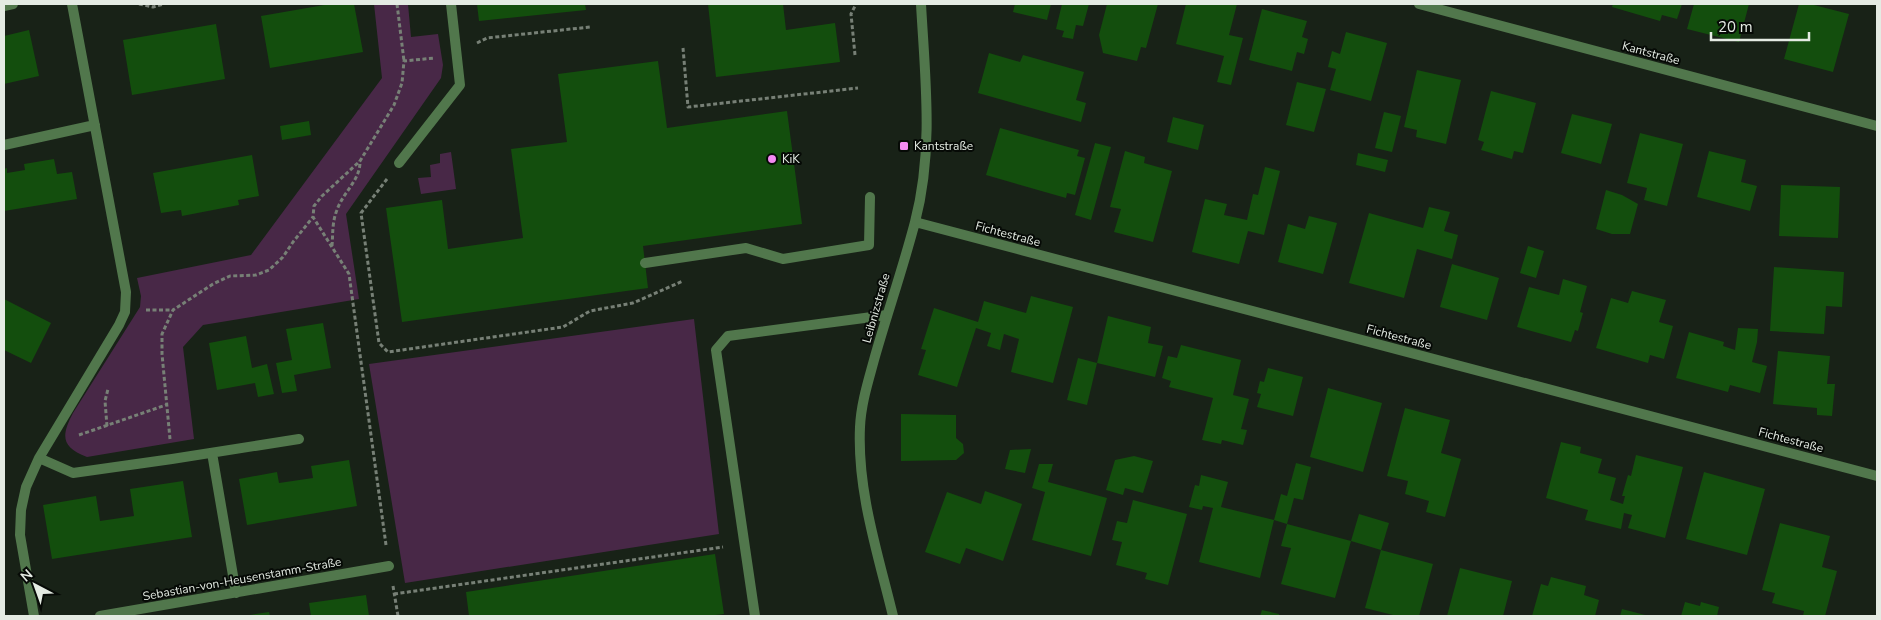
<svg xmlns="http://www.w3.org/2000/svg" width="1881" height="620" font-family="'Nunito Sans',sans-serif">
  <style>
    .green { fill: #482847 }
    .building { fill: #134e0d }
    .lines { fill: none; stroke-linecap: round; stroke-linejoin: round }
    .path { stroke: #778076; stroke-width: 3; stroke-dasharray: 4 2.5; stroke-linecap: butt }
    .lane { stroke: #51774c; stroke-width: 10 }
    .street { stroke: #51774c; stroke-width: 10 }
    .poi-dot { fill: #f38af1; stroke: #060a06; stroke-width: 2 }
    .labels { text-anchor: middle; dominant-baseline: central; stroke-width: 4; stroke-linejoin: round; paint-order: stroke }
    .street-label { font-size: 12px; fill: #e4ebe3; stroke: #060a06 }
    .poi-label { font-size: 12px; fill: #e4ebe3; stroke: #060a06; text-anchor: start }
  </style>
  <rect width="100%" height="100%" fill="#182217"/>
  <!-- green -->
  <path class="green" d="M374 4H408L411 37 438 34 443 65 441 78 346 214 359 299 203 325 183 347 194 439 87 457C61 447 61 436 73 413L140 307 141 296 137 278 251 255 382 78Z
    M451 152 456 189 421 194 418 178 431 177 430 165 440 163V154Z
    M694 319 719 534 405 583 369 364Z"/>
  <!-- building -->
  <path class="building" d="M330 4H354L363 52 270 68 261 16Z
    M477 4H585L586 10 479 21Z
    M708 4H783L786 30 835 23 840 62 716 77Z
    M1015 4H1051L1047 20 1013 12Z
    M1062 4H1089L1083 26 1076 25 1073 39 1062 37 1064 31 1056 29Z
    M1107 4H1158L1146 48 1141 47 1137 61 1103 53 1099 35Z
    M1186 4H1237L1229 35 1243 38 1231 85 1217 82 1224 56 1176 44Z
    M1613 4H1682L1677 19 1662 15 1660 21 1612 7Z
    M1694 4H1749L1739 42 1687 29Z
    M1799 4H1810L1849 14 1833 72 1784 59Z
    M1262 9 1307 21 1302 37 1308 39 1304 54 1297 52 1292 71 1249 60Z
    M216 24 225 79 132 95 123 40Z
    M29 30 39 76 4 84V36Z
    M1346 32 1387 43 1371 101 1330 90 1336 69 1328 67 1332 51 1340 54Z
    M989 53 1020 62 1023 55 1084 72 1076 100 1086 103 1081 122 978 93Z
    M658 61 667 128 787 111 802 224 643 246 648 288 402 322 386 208 442 200 448 249 523 238 511 149 567 142 558 74Z
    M1417 70 1461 80 1446 144 1416 137 1417 130 1404 127Z
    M1297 82 1326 89 1314 132 1286 125Z
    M1491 91 1536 103 1523 153 1514 151 1512 159 1481 150 1484 142 1478 140Z
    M1384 112 1401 116 1392 152 1375 148Z
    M1572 114 1612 124 1601 164 1561 153Z
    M1173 117 1204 125 1198 150 1167 142Z
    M309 121 311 135 282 140 280 126Z
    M1000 128 1079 150 1077 156 1085 158 1075 195 1067 193 1066 198 986 175Z
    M1640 133 1683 144 1667 206 1644 200 1647 188 1627 183Z
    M1095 143 1111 147 1091 220 1075 215Z
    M1125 151 1145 157 1144 163 1172 171 1153 242 1114 232 1121 209 1110 207Z
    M1709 151 1746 160 1741 182 1757 186 1750 211 1697 197Z
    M1358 153 1388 160 1385 172 1356 165Z
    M252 155 259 196 238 200 239 205 182 216 181 210 161 213 153 173Z
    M54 159 57 174 72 172 77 199 4 211V169L7 168V173L25 170 24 164Z
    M1265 167 1280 171 1264 235 1248 231 1239 264 1192 252 1205 199 1227 204 1224 215 1247 220 1253 194 1258 195Z
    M1781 185 1840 187 1838 238 1779 236Z
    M1606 190 1622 195 1638 204 1630 234H1612L1596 229Z
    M1429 207 1450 212 1444 231 1458 235 1452 259 1417 249 1404 298 1349 283 1369 213 1423 228Z
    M1309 216 1337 223 1323 274 1278 262 1288 224 1305 229Z
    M1528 246 1544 251 1536 278 1520 273Z
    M1452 264 1499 278 1487 320 1440 307Z
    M1774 267 1844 272 1842 307 1826 306 1824 334 1770 331Z
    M1563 279 1587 286 1580 312 1583 313 1578 331 1575 330 1571 342 1517 327 1529 287 1559 295Z
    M1632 291 1666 300 1659 322 1673 326 1664 359 1650 355 1648 363 1596 348 1611 298 1628 303Z
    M1031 296 1073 307 1053 383 1011 372 1019 339 1004 334 1000 350 987 346 991 333 976 328 957 387 918 375 926 350 921 349 934 308 978 322 984 301 1026 313Z
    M4 299 51 323 31 363 4 350Z
    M1108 316 1151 327 1148 343 1163 346 1155 377 1097 363Z
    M323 323 331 368 294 375 297 391 282 393 276 363 292 360 286 329Z
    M1738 328 1758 329 1757 342 1752 362 1767 366 1760 393 1730 385 1728 392 1676 378 1689 332 1724 342 1723 346 1735 350Z
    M246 336 252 368 267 364 274 394 258 397 255 383 217 390 209 343Z
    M1181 345 1241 360 1233 395 1249 399 1241 429 1247 430 1243 445 1222 440 1221 444 1202 440 1213 398 1169 387 1171 381 1162 378 1168 356 1177 358Z
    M1778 351 1830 356 1827 384H1835L1832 416 1817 415V408L1773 404Z
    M1078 358 1097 363 1087 405 1067 400Z
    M1268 368 1303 377 1293 416 1257 407 1261 394 1257 393 1260 381 1264 382Z
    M1328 388 1382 403 1363 472 1310 457Z
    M1405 408 1450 420 1441 453 1461 459 1445 517 1426 512 1429 501 1405 494 1408 481 1387 476Z
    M901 414 956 415V438L963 444 964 453 956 460 901 461Z
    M1561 442 1581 447 1580 453 1602 459 1598 473 1616 478 1610 500 1623 504 1625 496H1622L1628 475 1631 476 1636 455 1683 467 1665 538 1628 528 1632 515 1624 513 1621 529 1585 520 1588 510 1546 498Z
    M1031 449 1025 473 1005 469 1010 450Z
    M1134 456 1153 461 1143 493 1125 488 1123 495 1106 490 1115 460Z
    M349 460 357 506 247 525 239 479 277 472 279 483 313 478 311 466Z
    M1296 463 1311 467 1303 500 1294 498 1287 524 1274 520 1260 578 1199 562 1213 508 1203 506 1202 510 1189 507 1195 485 1199 486 1201 475 1228 482 1221 507 1274 520 1281 494 1287 496Z
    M1039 464H1053L1048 482 1107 498 1091 556 1032 540 1045 492 1032 488Z
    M1704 472 1765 489 1747 555 1686 539Z
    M183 481 192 537 52 559 43 505 96 496 100 521 134 516 130 489Z
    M985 491 1022 504 1003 561 966 548 960 564 925 552 947 492 981 504Z
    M1133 500 1187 514 1168 585 1145 579 1147 573 1116 565 1122 542 1112 540 1117 521 1127 523Z
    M1359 514 1389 523 1381 550 1433 564 1419 616H1397L1365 608 1381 550 1351 541Z
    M1780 523 1830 536 1822 567 1837 571 1825 616H1803L1804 611 1772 603 1775 593 1762 590Z
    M1287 524 1351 541 1335 598 1281 584 1291 548 1281 546Z
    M715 554 724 614 707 616H469L466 592Z
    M1460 568 1512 581 1503 616H1447Z
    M1551 577 1586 586 1584 595 1599 600 1595 616H1532L1541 584 1548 586Z
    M366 595 369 616H311L309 603Z
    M1685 602 1700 606 1701 602 1719 607 1717 616H1681Z
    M1622 609 1649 616H1620Z
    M1262 610 1279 614V616H1260Z
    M269 612 270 616H250V615Z"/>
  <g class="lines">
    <!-- path -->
    <path class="path" d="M139 4 153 7 164 4
      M397 4 404 61
      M477 43 487 38 590 27
      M683 48 688 107 858 88
      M855 55 851 14 856 4
      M387 179 361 213 379 343 388 352 563 327 590 311 633 303 683 281
      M332 246C333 234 332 222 337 210 343 192 361 180 360 160
      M146 310H173
      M107 426 105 401 108 389
      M79 435 166 405
      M170 439 162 354V334L173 310 213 284 230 276 256 275 269 270 283 257 293 242 313 217
      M386 545 349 274 313 217 314 206 322 196 360 161 394 105 402 83 404 61 435 58
      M393 586 398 616
      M394 594 723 547"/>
    <!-- lane -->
    <path class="lane" d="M645 263 746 248 783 259 869 245 870 197
      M755 616 716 350 728 336 887 315"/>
    <!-- street -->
    <path class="street" d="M1419 4 1877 126
      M4 6 13 4
      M4 145 95 125
      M399 163 460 85 451 4
      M915 222 1877 476
      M212 453 236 593
      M39 458 73 473 172 459 299 439
      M34 616 20 535 21 510 26 487 39 458 119 325 125 312 126 292 72 4
      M100 616 389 566
      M893 616C878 554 857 491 860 427 861 404 868 382 874 360 887 314 903 268 915 222 934 150 925 77 921 4"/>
  </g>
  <!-- markers -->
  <g class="poi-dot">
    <rect x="899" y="141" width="10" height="10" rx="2.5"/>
    <circle cx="772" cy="159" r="5"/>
  </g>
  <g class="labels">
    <!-- street labels -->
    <g class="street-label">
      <text transform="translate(1651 53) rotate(15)">Kantstraße</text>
      <text transform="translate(1008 234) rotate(15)">Fichtestraße</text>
      <text transform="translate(876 308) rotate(-74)">Leibnizstraße</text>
      <text transform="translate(1399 337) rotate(15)">Fichtestraße</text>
      <text transform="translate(1791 440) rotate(15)">Fichtestraße</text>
      <text transform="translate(242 579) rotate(-10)">Sebastian-von-Heusenstamm-Straße</text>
    </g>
    <!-- poi labels -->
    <g class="poi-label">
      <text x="914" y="146">Kantstraße</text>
      <text x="782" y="159">KiK</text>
    </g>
  </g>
  <!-- border -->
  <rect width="1881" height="620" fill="none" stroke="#e4ebe3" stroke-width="10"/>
  <!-- north arrow -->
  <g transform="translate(35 585) rotate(319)" stroke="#060a06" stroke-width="4" paint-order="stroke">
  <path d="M0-4L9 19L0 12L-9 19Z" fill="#e4ebe3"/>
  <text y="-8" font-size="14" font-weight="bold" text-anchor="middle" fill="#e4ebe3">N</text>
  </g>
  <!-- scale -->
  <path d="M1711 32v8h98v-8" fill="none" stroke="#e4ebe3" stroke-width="2.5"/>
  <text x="1718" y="32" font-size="15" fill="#e4ebe3" stroke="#060a06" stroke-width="4" paint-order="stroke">20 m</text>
</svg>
